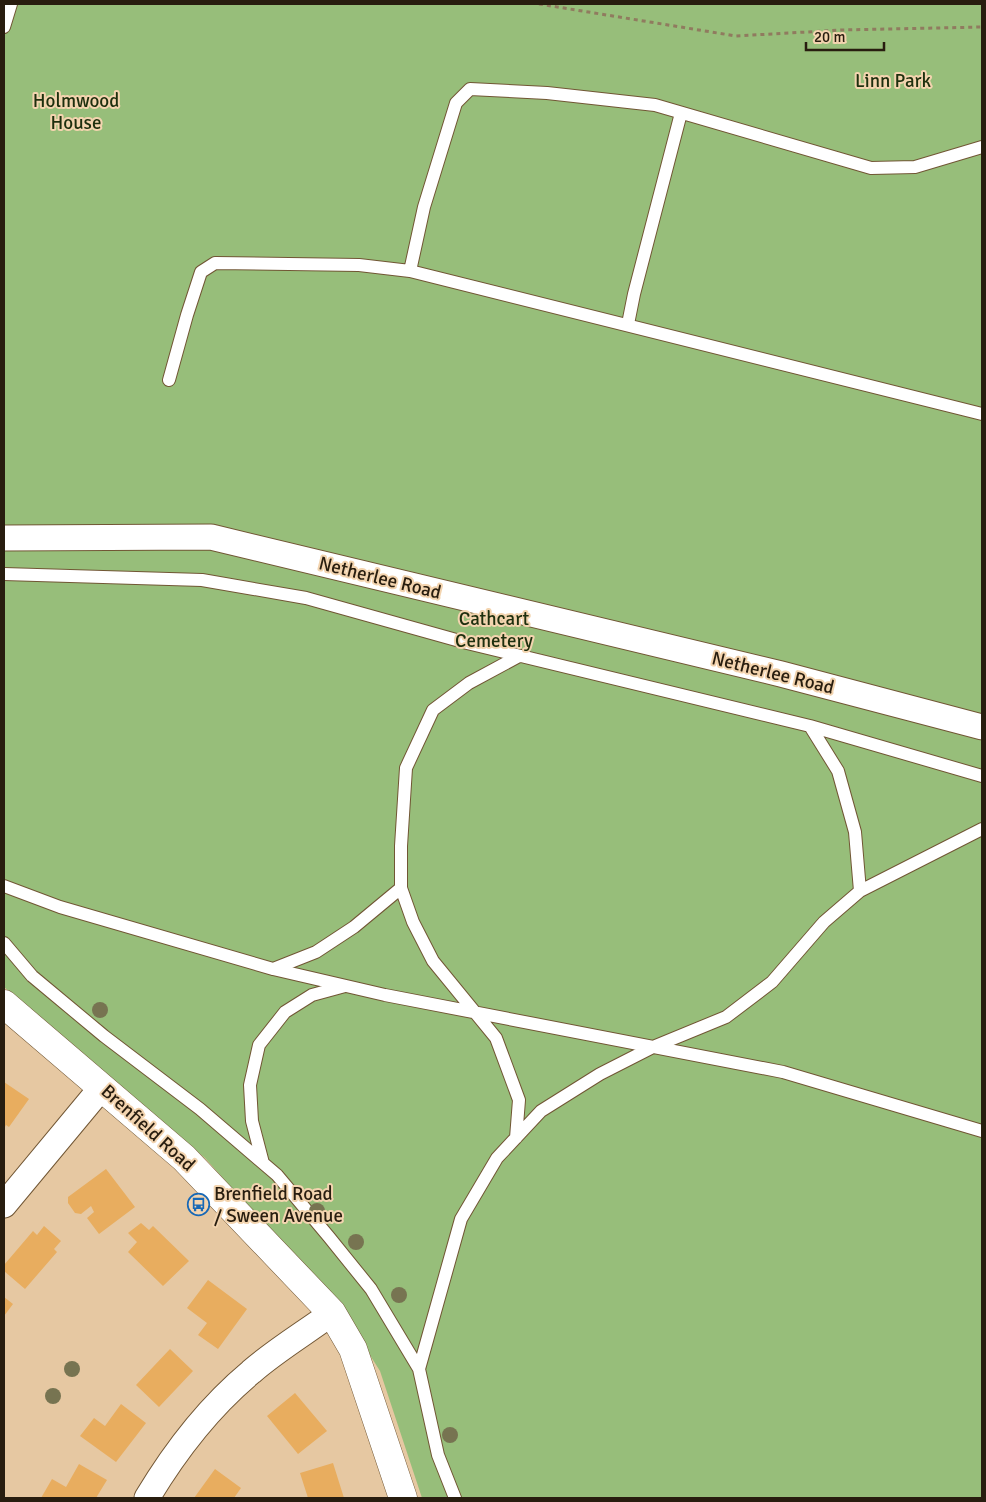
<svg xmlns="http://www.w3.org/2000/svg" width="986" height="1502" font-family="Signika,sans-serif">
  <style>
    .green { fill: #97be7a }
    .building { fill: #e8ad5f }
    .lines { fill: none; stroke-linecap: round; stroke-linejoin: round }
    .service-casing { stroke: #715634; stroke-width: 14 }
    .minor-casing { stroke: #715634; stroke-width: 27 }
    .tertiary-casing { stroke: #715634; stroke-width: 29 }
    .path { stroke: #907b5f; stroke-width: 3; stroke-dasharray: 4 4; stroke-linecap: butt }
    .service { stroke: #fff; stroke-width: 12 }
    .minor { stroke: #fff; stroke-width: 25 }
    .tertiary { stroke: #fff; stroke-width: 28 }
    .tree { fill: #777451 }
    .labels { text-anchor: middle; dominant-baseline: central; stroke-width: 4; stroke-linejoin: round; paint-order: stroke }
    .park-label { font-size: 19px; fill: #1d2f0e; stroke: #f3d4af }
    .street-label { font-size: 19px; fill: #281d0f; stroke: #f3d4af }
    .poi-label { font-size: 19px; fill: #281d0f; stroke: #f3d4af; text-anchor: start }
  </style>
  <rect width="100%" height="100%" fill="#e6c8a2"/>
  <!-- green -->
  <path class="green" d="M4 4H982V1498H422L380 1371 342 1311 205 1158 4 987Z"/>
  <!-- building -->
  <path class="building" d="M4 1082 29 1099 9 1127 6 1125 4 1129Z
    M106 1169 135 1207 99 1234 87 1218 94 1212 91 1206 81 1214 75 1213 68 1203V1197Z
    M141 1223 149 1230 153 1226 189 1261 163 1286 128 1252 137 1242 128 1233Z
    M44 1226 61 1241 54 1249 57 1252 25 1289 4 1271V1265L33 1231 37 1235Z
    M208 1280 247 1309 218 1349 198 1335 207 1323 187 1308Z
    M4 1297 13 1304 4 1316Z
    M170 1349 193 1371 159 1407 136 1385Z
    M295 1393 327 1431 298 1454 267 1416Z
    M121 1404 146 1423 116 1462 80 1436 94 1418 105 1426Z
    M333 1463 344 1498H308L300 1473Z
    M79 1464 107 1480 96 1498H41L52 1479 66 1487Z
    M215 1469 241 1488 234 1498H194Z"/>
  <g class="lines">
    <defs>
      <path id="service" d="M4 27 11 4
        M410 271 424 207 456 103 470 89 547 93 655 105 871 168 915 167 982 147
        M628 324 634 294 681 113
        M169 380 187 315 201 272 215 263 359 265 410 271 982 414
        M4 574 202 580 306 598 467 643 810 726 982 776
        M810 726 838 771 855 832 860 891
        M4 886 60 907 273 969 385 995 783 1072 982 1131
        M4 943 32 976 104 1036 200 1109 277 1175 329 1237 371 1289 419 1369 438 1455 455 1498
        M273 969 316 952 354 927 401 888
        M516 1138 519 1100 496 1038 433 961 413 922 401 888V846L406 768 433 710 469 683 519 656
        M263 1163 252 1121 250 1085 259 1045 285 1012 312 995 345 986
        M419 1369 461 1219 497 1158 541 1111 600 1074 653 1047 726 1017 772 982 824 922 860 891 982 829"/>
      <path id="minor" d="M4 538 211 537 781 674 982 727
        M4 1205 102 1087
        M147 1498C175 1451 209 1407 251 1372 276 1350 305 1333 332 1313"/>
      <path id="tertiary" d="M4 1004 184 1158 332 1313 353 1349 403 1498"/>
    </defs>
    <!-- service casing -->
    <use href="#service" class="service-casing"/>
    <!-- minor casing -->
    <use href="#minor" class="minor-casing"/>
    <!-- tertiary casing -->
    <use href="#tertiary" class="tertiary-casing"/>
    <!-- path -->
    <path class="path" d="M539 4 736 36 842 30 982 27"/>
    <!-- service -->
    <use href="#service" class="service"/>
    <!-- minor -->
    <use href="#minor" class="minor"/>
    <!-- tertiary -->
    <use href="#tertiary" class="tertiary"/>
  </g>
  <!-- trees -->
  <g class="tree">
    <circle cx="100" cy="1010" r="8"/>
    <circle cx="317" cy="1211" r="8"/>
    <circle cx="356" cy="1242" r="8"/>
    <circle cx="399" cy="1295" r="8"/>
    <circle cx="72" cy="1369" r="8"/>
    <circle cx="53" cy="1396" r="8"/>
    <circle cx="450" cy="1435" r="8"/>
  </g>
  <!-- icons -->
  <defs>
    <symbol id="bus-ring" viewBox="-11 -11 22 22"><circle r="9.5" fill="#f3d4af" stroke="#1768b6" stroke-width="1.5"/><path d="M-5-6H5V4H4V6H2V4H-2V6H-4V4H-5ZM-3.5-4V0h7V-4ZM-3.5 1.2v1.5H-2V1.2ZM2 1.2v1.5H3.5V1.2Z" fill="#1768b6"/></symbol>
  </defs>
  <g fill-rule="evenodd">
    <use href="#bus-ring" x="186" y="1192" width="25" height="25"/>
  </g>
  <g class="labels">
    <!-- park labels -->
    <g class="park-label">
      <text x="893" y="81">Linn Park</text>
      <text x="76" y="101">Holmwood<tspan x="76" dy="22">House</tspan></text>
      <text x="494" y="619">Cathcart<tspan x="494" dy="22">Cemetery</tspan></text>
    </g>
    <!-- street labels -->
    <g class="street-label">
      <text transform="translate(380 578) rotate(14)">Netherlee Road</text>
      <text transform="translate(773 673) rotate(14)">Netherlee Road</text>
      <text transform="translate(148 1128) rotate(42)">Brenfield Road</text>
    </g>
    <!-- poi labels -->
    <g class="poi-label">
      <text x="214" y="1194">Brenfield Road<tspan x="214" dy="22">/ Sween Avenue</tspan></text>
    </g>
  </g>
  <!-- border -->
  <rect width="986" height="1502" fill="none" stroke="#281d0f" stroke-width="10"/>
  <!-- scale -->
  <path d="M806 42v8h78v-8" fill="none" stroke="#281d0f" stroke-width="2.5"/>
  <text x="814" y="42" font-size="15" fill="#281d0f" stroke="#f3d4af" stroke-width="4" paint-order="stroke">20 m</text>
</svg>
